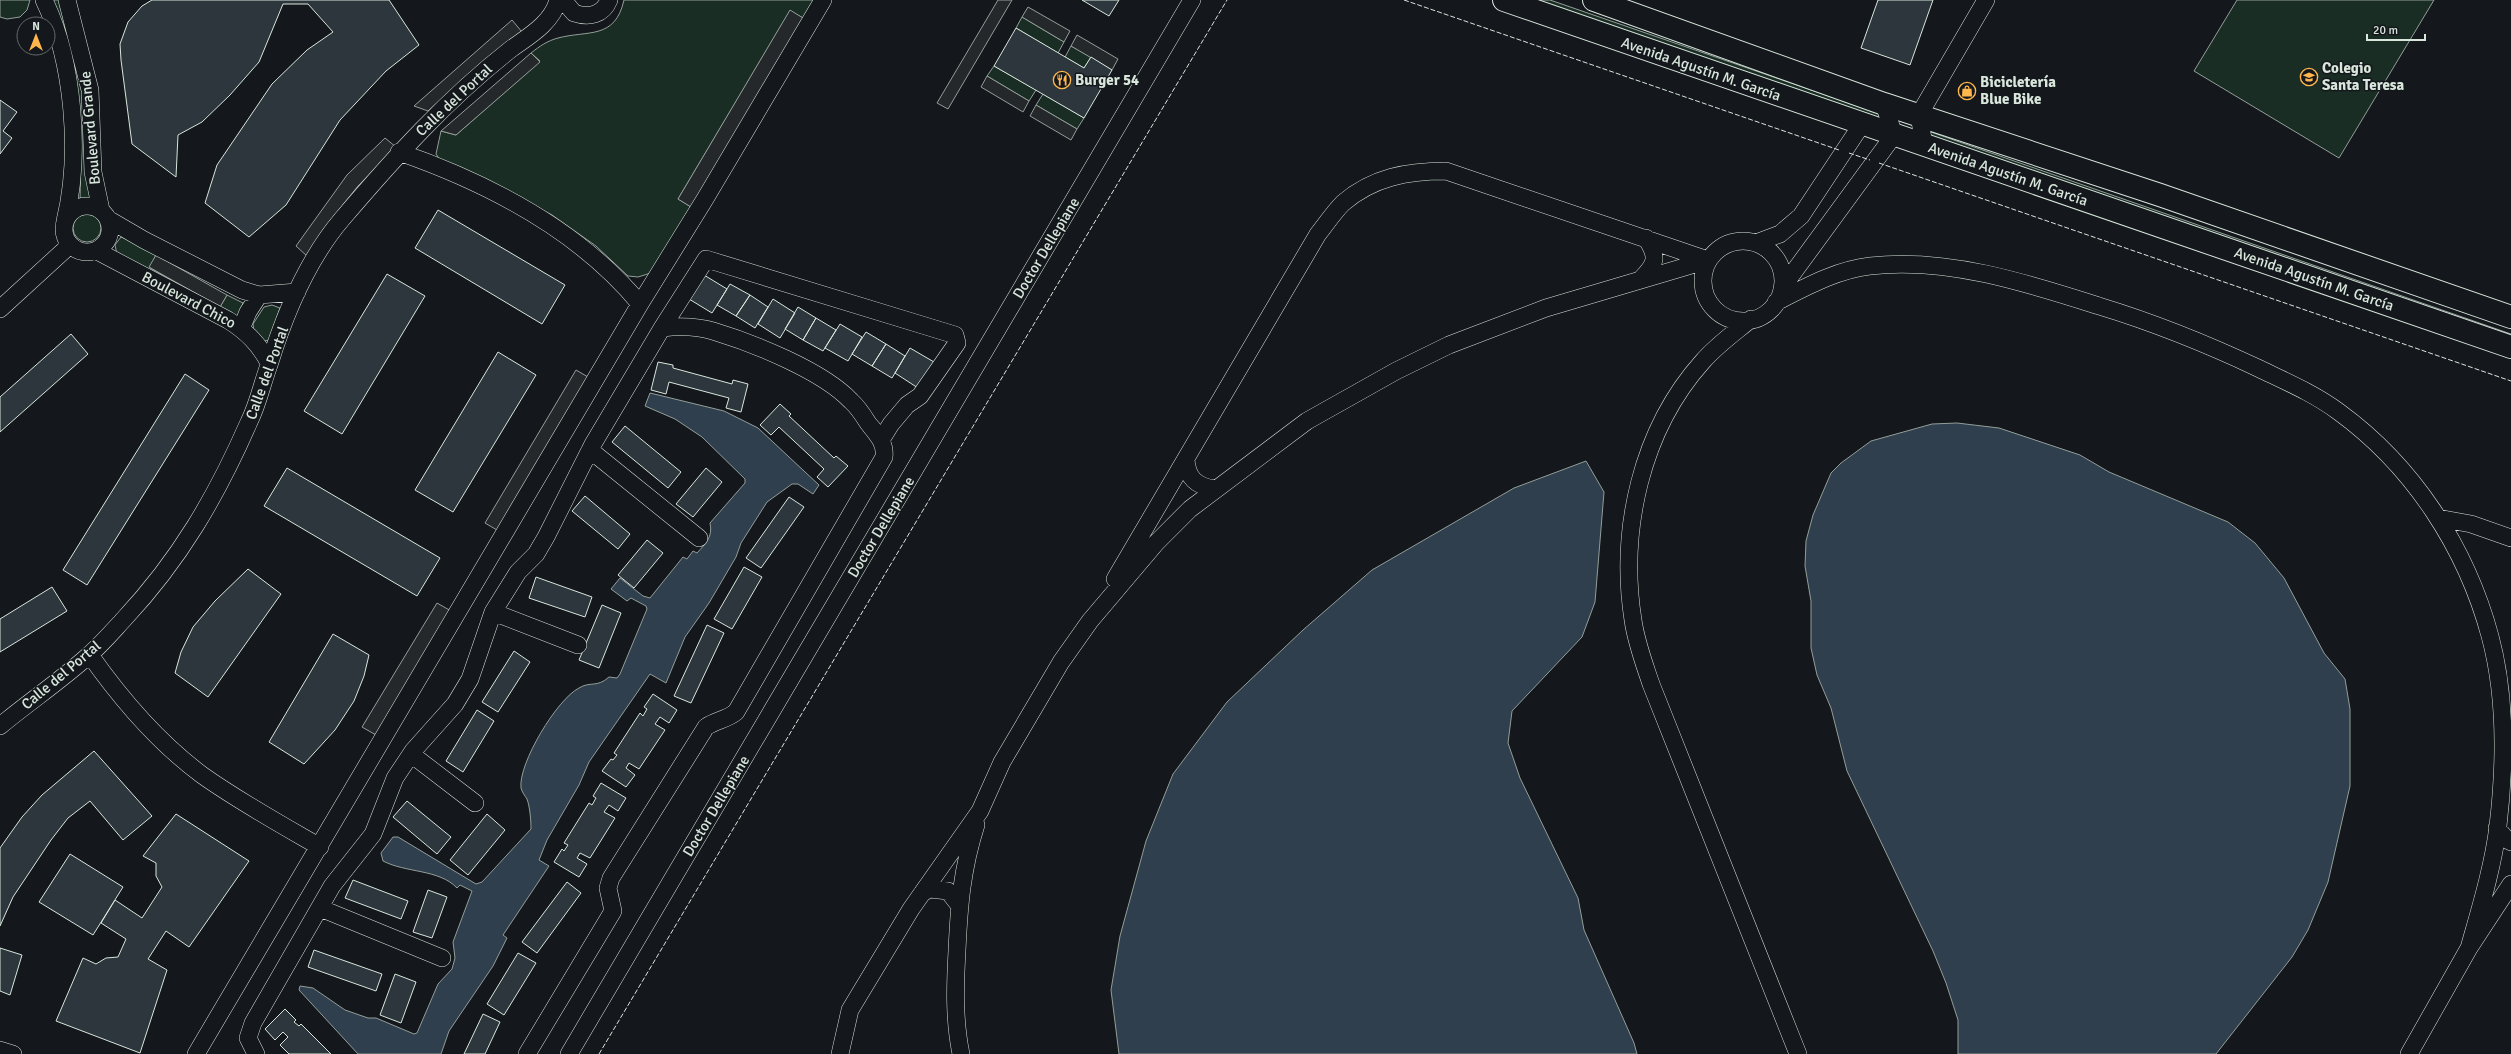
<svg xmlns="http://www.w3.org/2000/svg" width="2511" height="1054" font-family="Signika,sans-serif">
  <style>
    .green { fill: #1a2d24; stroke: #939e99 }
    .parking { fill: #24282b; stroke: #939e99 }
    .water { fill: #2f3f4d; stroke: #939e99 }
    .building { fill: #2c363c; stroke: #d8e6dc }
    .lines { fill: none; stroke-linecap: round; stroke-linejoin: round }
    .street-casing { stroke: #d8e6dc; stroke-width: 18 }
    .secondary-casing { stroke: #d8e6dc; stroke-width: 24 }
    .street { stroke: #14181c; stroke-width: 17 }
    .secondary { stroke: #14181c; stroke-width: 22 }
    .fence { stroke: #d8e6dc; stroke-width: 1; stroke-dasharray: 5 2; stroke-linecap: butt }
    .labels { text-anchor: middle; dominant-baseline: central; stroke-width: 3; stroke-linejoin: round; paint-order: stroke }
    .poi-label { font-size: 15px; font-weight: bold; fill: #d8e6dc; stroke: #14181c; text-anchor: start }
    .street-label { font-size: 15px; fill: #d8e6dc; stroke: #14181c }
  </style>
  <rect width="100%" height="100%" fill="#14181c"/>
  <!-- green -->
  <path class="green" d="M0 0H30L27 10 20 17 7 19 0 17Z
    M50 0H62L87 107 90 201 80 202 81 143Z
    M624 0H814L803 18 790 11 678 199 691 207 651 273 638 277 628 276 596 246 552 215 460 169 442 163 436 154 441 131 456 135 540 61 531 53C540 46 547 41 558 38 588 30 615 40 624 0Z
    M1525 0H1550L1878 113 1881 123Z
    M2237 0H2434L2339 158 2194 71Z
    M1022 17 1064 42 1058 53 1016 28Z
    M1071 46 1091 57 1084 68 1065 57Z
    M994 66 1036 90 1029 101 987 76Z
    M1043 94 1084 118 1077 129 1036 105Z
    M1928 131 2511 334V342L1930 142Z
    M73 228a14 14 0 1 1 28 0a14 14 0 1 1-28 0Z
    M121 237 146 247 156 255 150 268 220 307 227 295 243 303 239 321 117 254 115 245Z
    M272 305 280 308 269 340 264 341 254 332 253 324 264 307Z"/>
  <!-- parking -->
  <path class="parking" d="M998 0H1012L948 109 937 103Z
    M1028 7 1070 31 1064 42 1022 17Z
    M790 10 803 18 691 207 678 199Z
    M512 20 522 32 474 70 428 111 414 106Z
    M1077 35 1118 59 1112 70 1071 46Z
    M531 53 540 62 456 135 441 131Z
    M987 76 1029 101 1023 112 981 87Z
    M1036 105 1077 129 1071 140 1030 116Z
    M385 138 396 147 358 186 322 231 307 256 296 246 347 175Z
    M156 255 227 295 220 307 149 267Z
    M576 370 588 377 497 530 485 523Z
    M437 603 451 611 376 735 362 727Z"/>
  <!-- water -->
  <path class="water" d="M650 393 724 411 758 428 819 485 813 494 798 484H792L767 502 741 543 736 557 709 603 685 637 666 683 650 674 589 762 579 785 547 840 539 860 549 866 503 935 507 938 493 966 449 1031 441 1054H358L299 990 300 986 313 988 345 1010 368 1018H376L414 1034 417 1033 438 984 452 969 455 958 453 942 472 891 460 885 457 888C439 869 406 873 383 861L381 853 393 837H398L476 884 482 882 531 829C531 821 530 807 527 799 525 796 522 792 521 788 518 764 557 699 579 688 590 681 597 688 609 677L617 678 620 674 647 609 646 606 631 598 627 601 611 589 620 578 643 596 650 598 683 557 687 559 693 551 697 553C706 543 713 537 710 523L745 483V479L702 437 675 419 645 406Z
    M1957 423 1999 428 2080 455 2109 472 2228 522 2255 543 2284 578 2324 653 2345 679 2350 709V786L2328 882 2308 930 2292 957 2216 1054H1958V1020L1946 983 1933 951 1847 771 1831 708 1817 675 1811 648V601L1805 566 1806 541 1813 515 1831 473 1841 463 1871 441 1932 424Z
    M1586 461 1604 492 1595 602 1582 637 1512 711 1508 743 1520 778 1578 898 1584 930 1634 1043 1637 1054H1119L1111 990 1120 936 1146 841 1173 774 1227 702 1303 630 1372 570 1514 488Z"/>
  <!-- building -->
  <path class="building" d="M152 0H389L419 45 386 71 340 120 286 205 249 237 205 203 217 165 272 84 307 50 333 32 308 4H283L259 62 230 95 202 122 178 135 176 177 132 144 121 60 120 44 128 22 142 6Z
    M1082 0H1119L1109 16Z
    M1878 0H1933L1910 65 1861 48Z
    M1016 28 1084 68 1091 57 1112 70 1084 118 994 66Z
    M0 100 17 112 3 131 12 138 0 154Z
    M438 210 565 285 542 324 415 248Z
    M387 274 425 296 342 434 304 411Z
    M704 275 727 289 712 313 689 299Z
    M730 284 750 295 736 316 717 305Z
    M750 295 768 307 755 328 736 316Z
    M773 299 795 313 780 338 758 324Z
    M798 307 816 318 803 340 785 329Z
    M816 318 836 330 823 351 803 340Z
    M840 324 862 337 848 361 825 348Z
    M866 332 886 344 872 366 852 354Z
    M71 334 88 354 0 432V397Z
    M886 344 905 356 892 378 872 366Z
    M910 348 934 362 918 388 895 373Z
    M498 352 536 375 453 512 415 490Z
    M658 362 673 365V368L732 384 733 380 748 384 741 412 726 408 729 398 669 382 666 394 651 390Z
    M185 374 209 390 87 585 63 570Z
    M780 404 791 414 789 416 834 458 836 456 848 466 828 487 817 477 824 469 779 427 771 435 760 425Z
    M625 426 681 472 668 488 612 442Z
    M287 468 440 558 417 596 264 506Z
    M706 468 722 482 693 517 676 504Z
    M585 496 630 534 618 549 572 511Z
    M789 497 804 507 761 568 746 558Z
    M647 540 663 553 634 588 618 575Z
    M744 567 762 577 732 629 714 619Z
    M248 569 281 594 208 697 175 673 181 652 193 627 215 601Z
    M536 577 592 597 585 617 529 598Z
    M52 587 67 611 0 652V619Z
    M602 605 621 613 599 668 579 660Z
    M707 625 724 633 691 703 674 696Z
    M333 634 369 655 364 676 354 701 335 730 304 764 269 742Z
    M514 651 530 662 498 712 482 702Z
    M653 694 677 710 669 723 660 717 655 724 665 730 639 769 629 763 626 768 635 775 626 787 602 771 611 759 613 760 617 755 614 753 640 713 643 716 647 709 644 707Z
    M477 710 494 721 463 772 446 761Z
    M94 751 152 816 123 840 90 801 68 818 51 840 13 897 0 926V848L22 817 42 795Z
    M601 783 626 798 618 811 609 805 604 812 615 818 590 858 580 853 577 858 587 864 579 877 554 862 562 849 564 851 568 845 564 843 589 803 592 805 596 798 593 796Z
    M407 801 451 837 437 854 393 817Z
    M176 814 249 861 189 947 166 931 148 959 167 970 140 1053 56 1021 83 958 96 964 106 958 118 957 126 939 101 923 115 900 142 918 162 887 156 876V863L143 856Z
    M487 814 505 830 468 875 450 860Z
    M70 854 123 887 93 935 39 902Z
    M353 880 408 901 401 919 345 898Z
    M567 882 581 893 537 953 522 942Z
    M428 890 447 897 432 938 413 932Z
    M0 948 22 955 10 995 0 991Z
    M314 950 382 974 376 991 308 967Z
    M518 953 536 963 504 1015 487 1004Z
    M395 974 416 982 401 1023 380 1015Z
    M285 1009 296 1020 294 1022 299 1026 301 1024 331 1054H289L280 1045 288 1037 283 1032 275 1040 265 1029Z
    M483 1014 500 1022 485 1054H464Z"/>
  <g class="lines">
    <defs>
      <path id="street" d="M44 0C74 62 81 155 65 221
        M67 0 90 90 93 172 101 210
        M563 0 574 13C589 18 603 15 609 0
        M1924 145 1919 115 1986 0
        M399 152C488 183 579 230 640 304
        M64 229a23 23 0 1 1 46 0a23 23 0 1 1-46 0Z
        M108 219 144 240 242 290 259 295 297 292
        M1703 281a40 40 0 1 1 80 0a40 40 0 1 1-80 0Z
        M1756 243 1780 234 1801 216 1862 124
        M97 251 228 320C247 332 259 344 269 363
        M1641 279C1657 263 1658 257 1646 238
        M1782 288 1894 135 1884 104
        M1776 302C1806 287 1836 270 1870 266 1947 257 2027 283 2099 306 2155 323 2207 344 2260 369 2287 382 2315 394 2339 412 2413 466 2466 547 2490 636 2506 695 2505 766 2498 826 2493 867 2480 909 2469 948
        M0 309 70 245
        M1751 319C1734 333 1717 345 1703 361 1641 430 1619 530 1633 620 1636 642 1644 663 1651 684L1798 1054
        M662 328 706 259 955 335 957 343 920 396 907 405 891 424 881 440
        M241 329 248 312 259 295
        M590 450 699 538
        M1186 459C1187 478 1196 486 1215 489
        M2438 518 2471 524 2511 538
        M1115 579 1318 234C1326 224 1334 212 1343 203 1373 177 1408 171 1446 171L1708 260
        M493 612 578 645
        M90 655C121 699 159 743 202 775 240 802 280 824 320 847
        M0 726C29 702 60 681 88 656 101 645 112 632 124 619 180 559 216 497 249 422 258 404 262 384 269 365 285 313 307 260 342 219 394 158 447 99 511 49 529 36 552 23 558 0
        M411 754 475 803
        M2497 828 2507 840 2511 842
        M922 893 930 889 948 891 959 905
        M320 908 442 958
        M0 1050 13 1054
        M196 1054 640 304 705 199 823 0
        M256 1054 248 1038 253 1023 332 886 373 834 395 778 413 751 455 704 470 679 493 612 518 572 536 554 546 537 593 444 662 328C679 326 696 326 713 331 753 343 823 371 851 401 858 407 863 415 868 423 876 433 886 443 884 457L736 712C726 720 716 720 706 727L611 878 608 888 613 911 527 1054
        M569 1054 1192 0
        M840 1054 850 1010 911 909 980 811 1002 762 1061 662 1090 621 1156 543 1190 509 1307 421 1396 371 1449 345 1546 308 1708 260
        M961 1054C954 1020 955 986 957 951 959 905 962 869 976 825
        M2409 1054 2469 948 2511 884"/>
      <path id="secondary" d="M1504 0 2511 347
        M1594 0 1884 104 2160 195 2511 317"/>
    </defs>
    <!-- street casing -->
    <use href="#street" class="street-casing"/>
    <!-- secondary casing -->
    <use href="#secondary" class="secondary-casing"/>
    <!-- street -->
    <use href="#street" class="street"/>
    <!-- secondary -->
    <use href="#secondary" class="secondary"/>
    <!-- fence -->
    <path class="fence" d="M1404 0 1839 150
      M1849 153 1870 160
      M1879 163 2511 381
      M599 1054 1227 0"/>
  </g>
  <!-- icons -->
  <defs>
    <symbol id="school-ring" viewBox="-11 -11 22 22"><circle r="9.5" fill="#14181c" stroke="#ffb74d" stroke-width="1.5"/><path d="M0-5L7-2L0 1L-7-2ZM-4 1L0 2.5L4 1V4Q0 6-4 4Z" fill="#ffb74d"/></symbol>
    <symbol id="restaurant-ring" viewBox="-11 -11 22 22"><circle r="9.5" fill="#14181c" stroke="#ffb74d" stroke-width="1.5"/><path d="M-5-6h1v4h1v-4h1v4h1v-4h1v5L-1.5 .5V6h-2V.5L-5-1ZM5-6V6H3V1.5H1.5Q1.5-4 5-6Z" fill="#ffb74d"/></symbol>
    <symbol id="shop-ring" viewBox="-11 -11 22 22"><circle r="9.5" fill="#14181c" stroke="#ffb74d" stroke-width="1.5"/><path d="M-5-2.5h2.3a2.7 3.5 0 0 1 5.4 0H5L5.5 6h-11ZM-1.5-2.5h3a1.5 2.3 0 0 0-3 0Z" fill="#ffb74d"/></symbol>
  </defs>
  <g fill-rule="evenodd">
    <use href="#school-ring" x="2299" y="67" width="20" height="20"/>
    <use href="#restaurant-ring" x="1052" y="70" width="20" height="20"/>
    <use href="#shop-ring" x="1957" y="81" width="20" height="20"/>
  </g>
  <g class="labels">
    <!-- poi labels -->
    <g class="poi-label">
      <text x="2322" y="68">Colegio<tspan x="2322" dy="17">Santa Teresa</tspan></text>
      <text x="1075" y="80">Burger 54</text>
      <text x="1980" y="82">Bicicletería<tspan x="1980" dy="17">Blue Bike</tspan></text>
    </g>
    <!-- street labels -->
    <g class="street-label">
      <text transform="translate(1701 69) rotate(19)">Avenida Agustín M. García</text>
      <text transform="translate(454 100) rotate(-43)">Calle del Portal</text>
      <text transform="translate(90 128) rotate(-95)">Boulevard Grande</text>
      <text transform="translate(2008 174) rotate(19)">Avenida Agustín M. García</text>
      <text transform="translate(1046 248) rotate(-59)">Doctor Dellepiane</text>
      <text transform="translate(2314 279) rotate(19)">Avenida Agustín M. García</text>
      <text transform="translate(189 300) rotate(28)">Boulevard Chico</text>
      <text transform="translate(267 373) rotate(-70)">Calle del Portal</text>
      <text transform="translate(881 527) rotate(-59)">Doctor Dellepiane</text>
      <text transform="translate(61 675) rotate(-40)">Calle del Portal</text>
      <text transform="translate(716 806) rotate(-59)">Doctor Dellepiane</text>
    </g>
  </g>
  <!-- north arrow -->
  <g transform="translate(36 36)"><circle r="19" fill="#14181c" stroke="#626a69"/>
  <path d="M0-3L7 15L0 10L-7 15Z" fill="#ffb74d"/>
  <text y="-6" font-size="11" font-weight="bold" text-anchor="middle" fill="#d8e6dc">N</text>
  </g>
  <!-- scale -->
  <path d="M2367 34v6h58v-6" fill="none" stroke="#d8e6dc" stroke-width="2"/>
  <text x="2373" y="34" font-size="12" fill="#d8e6dc" stroke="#14181c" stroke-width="3" paint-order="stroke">20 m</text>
</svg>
